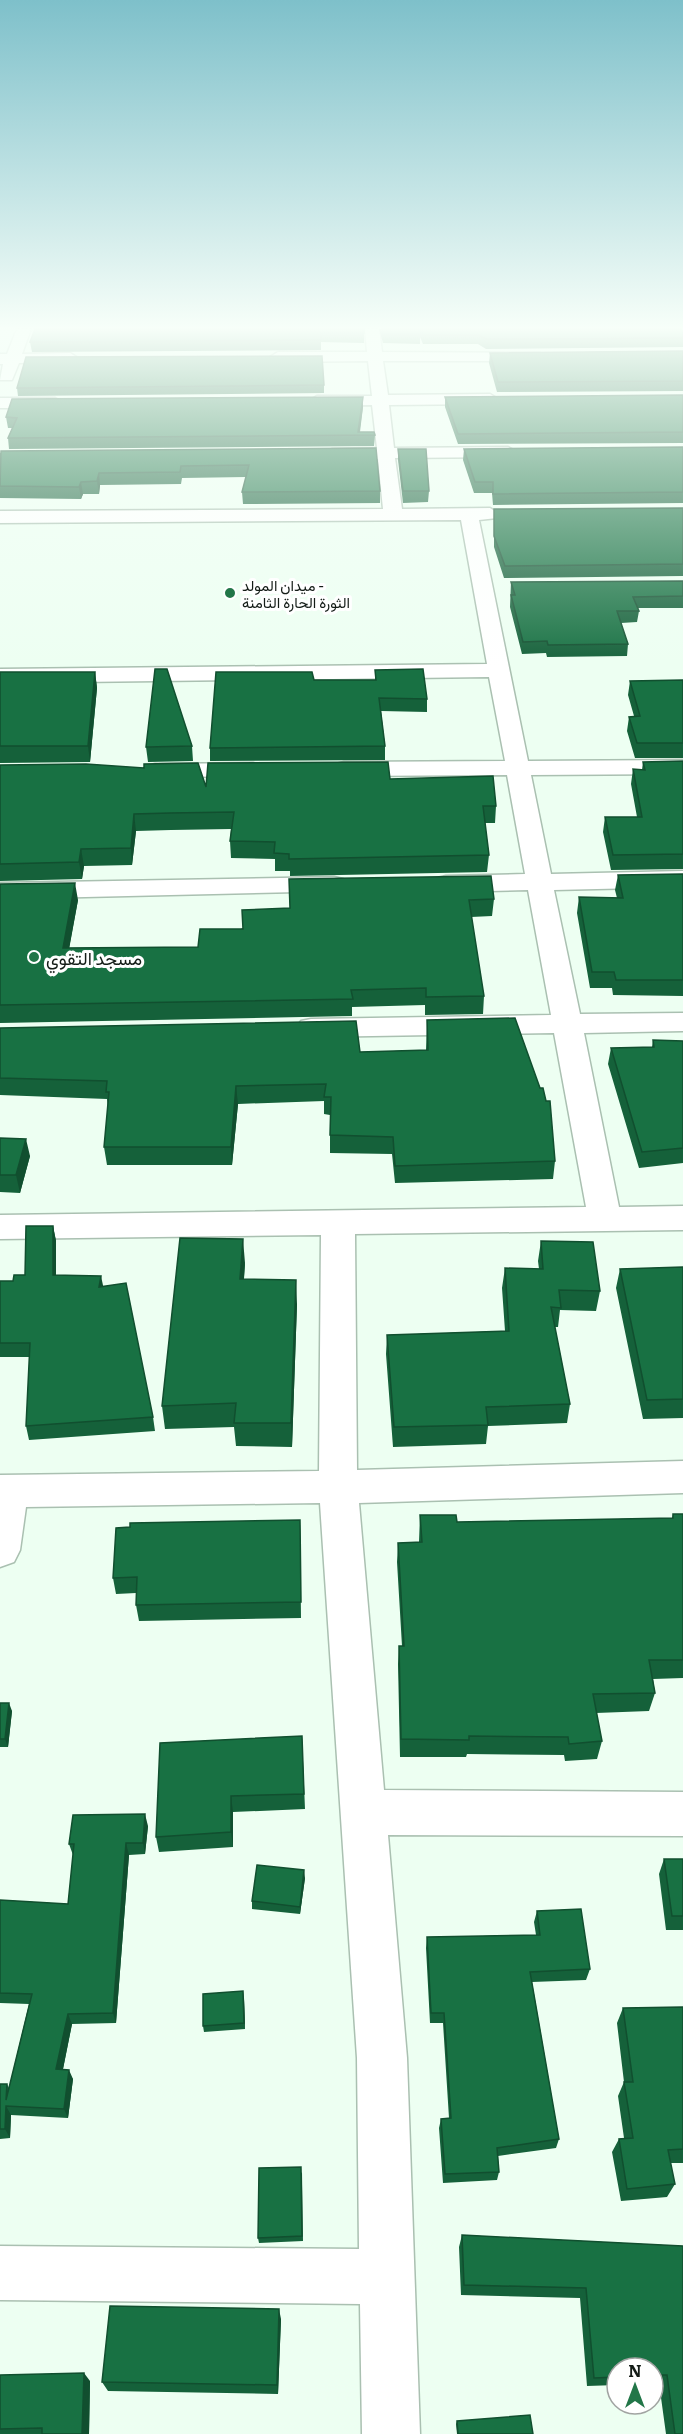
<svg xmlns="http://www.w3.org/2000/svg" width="683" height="2434" font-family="Literata,Vazirmatn,serif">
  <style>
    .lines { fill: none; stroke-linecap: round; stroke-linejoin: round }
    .minor-casing { stroke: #aac0b1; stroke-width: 3 }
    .minor { fill: #fff; fill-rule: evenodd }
    .wall { fill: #15613a }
    .shaded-wall { fill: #114f2f }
    .building { fill: #187143; stroke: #114f2f; stroke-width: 1.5 }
    .poi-dot { fill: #227648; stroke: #fff; stroke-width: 2 }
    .labels { text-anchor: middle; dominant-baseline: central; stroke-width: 6; stroke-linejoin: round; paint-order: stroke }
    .far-poi-label { font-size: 15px; fill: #141c17; stroke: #fff; text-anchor: start }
    .poi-label { font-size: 18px; fill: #141c17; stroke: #fff; text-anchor: start }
  </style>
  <rect width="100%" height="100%" fill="#edfff2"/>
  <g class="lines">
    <defs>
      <path id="minor" d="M17 329H31L22 354 70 353 78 358 70 363H19L12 380H0L3 364H0V354H7Z
        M365 329H379L382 352 540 353 543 356 535 361H383L388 395 490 394 498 399 490 404 389 405 394 448 508 447 517 452 508 457 395 458 402 509 490 508 499 514 497 518 479 520 528 761 683 760V774L531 775 551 874 683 871V887L554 890 580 1014 683 1013V1031L584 1033 619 1207 683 1206V1230L355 1234 357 1470 683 1461V1493L359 1503 384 1790 683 1792V1836L388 1835 407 2058 420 2434H362L360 2304 0 2300V2246L359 2249 357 2058 320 1503 26 1507 20 1550 14 1562 0 1567V1475L319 1471 321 1235 0 1239V1215L586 1207 554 1033 311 1037 301 1035 296 1028 301 1021 311 1019 551 1015 528 890 446 892 437 890 433 884 437 878 446 876 525 874 507 775 344 776 336 774 332 769 336 764 344 762 505 761 489 677 0 683V669L487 664 461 520 0 523V511L383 509 378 459H332L323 454 332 449 377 448 372 405 317 406 309 401 317 396H372L368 361 278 362 270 357 278 352H367Z
        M0 398H55L63 403 55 408H0Z
        M253 763 261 765 265 770 261 775 155 778 147 776 143 771 147 766 155 764Z
        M334 877 343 879 347 885 343 891 0 899V883Z"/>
    </defs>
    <!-- minor casing -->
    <use href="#minor" class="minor-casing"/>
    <!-- minor -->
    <use href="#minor" class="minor"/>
  </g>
  <!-- wall -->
  <path class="wall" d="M35 329 364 333V343L321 342V350L32 352 30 342Z
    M379 329H681L683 332V347L486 349 478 344H423L420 337V344L383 343Z
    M683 351V391L497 392 489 363 490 353Z
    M324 385V393L18 396 17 388Z
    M683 395V443L458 444 445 407V397Z
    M363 407 360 432 375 435 374 446 9 449 8 438 12 428H8L6 417Z
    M683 447V503L493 505 492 493H474L463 460 464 449Z
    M376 448 380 491V503L243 504 242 492 246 477 182 478 181 484 100 485 99 494H83L81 499 0 498V453Z
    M398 449 429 491 428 502 403 503 398 460Z
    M683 508V576L504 578 494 547V509Z
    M683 581V608H638L639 611 637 622 621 623 628 644 627 656 547 657 546 653 522 654 510 607 511 582Z
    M375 670 427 699V712L381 711 385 746V760L210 761V748L314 680H375Z
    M0 672H95L97 688 90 762 0 763Z
    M683 680V758H635L627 731 629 717 634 716 628 695 630 681Z
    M192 746 193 761 148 762 146 747Z
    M683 761V869L611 870 603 832 605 817H637L631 784 633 769 642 770 643 762Z
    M0 765 206 787 390 779 496 806 495 823H485L489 855 487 872 290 876V871H275V859L231 858 230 841 231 829 171 830 136 831 132 865 84 866 82 879 0 881Z
    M683 874V996L613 995 612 988H590L577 913 579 897 617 898 615 890 618 875Z
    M0 884 78 900 69 948 198 947 290 908 494 899 492 916 471 917 484 996 483 1014 425 1015V1005L352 1007V1016L0 1023Z
    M427 1020 555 1161 553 1179 395 1183 392 1154 330 1153V1115L324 1114V1101L238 1104 232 1165H107L104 1147 108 1108 107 1099 0 1095V1028L360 1052 426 1050Z
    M653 1040 683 1041V1163L639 1168 608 1064 611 1048 652 1047Z
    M0 1138 30 1156 20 1193 0 1192Z
    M53 1226 56 1241V1275L103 1287 153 1417 155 1431 29 1440 26 1426 30 1357H0V1281H13L25 1275Z
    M541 1241 600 1291 596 1311 560 1310 558 1327H555L570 1404 567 1423 488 1426 486 1444 393 1447 386 1354 387 1335 505 1331 502 1288 505 1268 539 1269 538 1261Z
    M245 1263 244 1279 297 1304 292 1447 236 1446 234 1427 165 1429 162 1406Z
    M683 1267V1418L643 1419 616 1288 620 1269Z
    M673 1514H683V1678L653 1679 655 1693 649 1711 596 1713 602 1741 597 1759 565 1761 564 1755 467 1754 466 1757H400L398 1664 399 1646H402L397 1562 398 1543 419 1542 420 1515 457 1522 672 1518Z
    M300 1520 301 1618 139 1621 136 1605V1593L116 1594 113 1578Z
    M0 1703 12 1711 8 1747H0Z
    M302 1736 305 1809 233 1812V1847L159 1852 156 1837Z
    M148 1826 145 1854 129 1855 116 2023 72 2024 63 2069 73 2079 68 2118 11 2115 10 2138 0 2139V2084H7L9 2088 29 2004 0 2003V1900L68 1904 73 1855 69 1844Z
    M664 1859H683V1930H666L659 1874Z
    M305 1878 300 1914 252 1909V1901Z
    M537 1911 590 1969 586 1980 532 1982 559 2139 556 2148 498 2156 499 2172 497 2180 443 2183 439 2128 441 2119 449 2118 443 2023H430L426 1948 427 1937 536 1935 534 1922Z
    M244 1998 245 2029 204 2032 203 2026Z
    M683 2007V2163H670L675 2184 667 2197 621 2201 612 2152 619 2139 624 2138 618 2096 624 2082 617 2023 623 2008Z
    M302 2172 303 2241 259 2243 258 2238Z
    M462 2235 683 2246V2434H666L659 2383 653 2384V2368H617V2385L587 2386 580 2298 461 2295 459 2247Z
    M281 2319 278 2394 108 2391 102 2382Z
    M0 2375 90 2381 89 2434H0Z
    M457 2421 533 2434H457L456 2424Z"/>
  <!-- shaded-wall -->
  <path class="shaded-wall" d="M363 397V407L359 435H358Z
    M99 473 100 485 99 494 97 481Z
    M81 482 83 494 81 499 79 487Z
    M95 672 97 688 90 762 88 746Z
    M134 814 136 831 132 865 131 848Z
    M81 849 84 866 82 879 79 862Z
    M75 883 78 900 66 966 63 948Z
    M236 1086 238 1104 232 1165 231 1147Z
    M26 1139 30 1156 20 1193 16 1175Z
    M53 1226 56 1241V1289L53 1275Z
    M243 1239 245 1263 242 1303 240 1279Z
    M101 1276 104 1290 99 1287Z
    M296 1280 297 1304 292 1447 291 1423Z
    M9 1703 12 1711 8 1747 5 1739Z
    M231 1796 233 1812V1847L231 1832Z
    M145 1814 148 1826 145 1854 143 1843Z
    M126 1843 129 1855 116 2023 113 2013Z
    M304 1870 305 1878 300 1914V1907Z
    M243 1991 244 1998 245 2029 244 2023Z
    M68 2014 72 2024 61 2079 56 2069Z
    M69 2070 73 2079 68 2118 64 2109Z
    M6 2106 11 2115 10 2138 5 2129Z
    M279 2309 281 2319 278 2394 277 2385Z
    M84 2373 90 2381 89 2434H82Z"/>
  <!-- building -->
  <path class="building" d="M35 329H364V333H321V340L30 342Z
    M382 329H420V334H383Z
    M421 329H681L683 332V338L486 339 479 335H423Z
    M683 351V381L498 382 490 353Z
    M322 356 324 385 17 388 26 357Z
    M683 395V432L458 434 445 397Z
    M363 397 358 432H374L375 435 8 438 17 418 6 417 12 399Z
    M683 447V492L493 494V482H475L464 449Z
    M376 448 380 491 242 492 249 465 181 466 180 472 99 473 97 481 81 482 79 487 0 486 1 451Z
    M398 449H426L429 491H403Z
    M683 508V564L505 566 494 536V509Z
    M683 581V596L633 597 639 611H617L628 644 548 645 547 641 523 642 511 595H515L511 582Z
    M155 669H167L192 746 146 747Z
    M423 669 427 699 379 698 385 746 210 748 216 672H312L314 680H376L375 670Z
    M0 672H95L88 746H0Z
    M683 680V743H637L629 717 640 716 630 681Z
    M683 761V854L613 855 605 817H642L633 769 645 770 643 762Z
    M388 762 390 779 493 776 496 806H483L489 855 289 859V854L274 853 275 842 230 841 234 812 170 813 134 814 131 848 81 849 79 862 0 864V765L86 764 144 768V764L198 763 206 787 208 763Z
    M683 874V980H616L614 972H592L579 897 623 898 618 875Z
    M491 876 494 899 469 900 484 996 426 997V988L351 990 353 999 0 1005V884L75 883 63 948 198 947 200 929H243L242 910 290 908 289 879Z
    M515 1018 540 1088H543L546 1101H550L555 1161 395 1166 393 1137 330 1135 331 1097H324L326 1084 236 1086 231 1147H104L109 1092H106L107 1081 0 1078V1028L356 1021 360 1052 428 1050 427 1020Z
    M653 1040 683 1041V1148L642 1152 611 1048 654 1047Z
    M0 1138 26 1139 16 1175H0Z
    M26 1226H53V1275L101 1276 99 1287 126 1283 153 1417 26 1426 30 1343H0V1281H13L14 1275H25Z
    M180 1238 243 1239 240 1279 296 1280 291 1423H234L236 1403 162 1406Z
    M541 1241 593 1242 600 1291 559 1290 561 1308 551 1307 570 1404 486 1407 488 1425 394 1427 387 1335 509 1331 505 1268 543 1269Z
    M683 1267V1399L647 1400 620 1269Z
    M673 1514H683V1660H649L655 1693 593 1694 602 1741 569 1744 568 1737 469 1736V1740L401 1739 399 1646H404L398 1543 422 1542 420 1515H456L457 1522 673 1518Z
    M300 1520 301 1602 136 1605 137 1577 113 1578 116 1528 130 1527V1523Z
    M0 1703H9L5 1739H0Z
    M302 1736 304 1794 231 1796V1832L156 1837 160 1743Z
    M145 1814 143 1843H126L113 2013 68 2014 56 2069 69 2070 64 2109 6 2106 5 2129H0V2084H7L6 2100 32 1994 0 1993V1900L68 1904 74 1844H69L73 1815Z
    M664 1859H683V1916H672Z
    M257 1865 304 1870 300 1907 252 1901Z
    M581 1909 590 1969 530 1972 559 2139 497 2148 499 2172 445 2174 441 2119 451 2118 444 2013H431L427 1937 540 1935 537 1911Z
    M243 1991 244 2023 203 2026V1994Z
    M683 2007V2149L668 2150 675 2184 627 2189 619 2139 633 2138 624 2082H633L623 2008Z
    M301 2167 302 2236 258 2238 259 2168Z
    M462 2235 683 2246V2434H675L667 2375H653V2368H617V2377L594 2378 586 2288 464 2285Z
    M110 2306 279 2309 277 2385 102 2382Z
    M84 2373 82 2434H42V2428L0 2429V2375Z
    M530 2415 533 2434H458L457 2421Z"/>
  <!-- sky -->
  <linearGradient id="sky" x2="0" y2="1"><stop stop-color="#7ec0ca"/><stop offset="0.49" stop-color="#f7fff9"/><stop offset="1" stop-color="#f7fff9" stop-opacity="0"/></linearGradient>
  <rect width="683" height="669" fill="url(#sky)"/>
  <!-- markers -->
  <g class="poi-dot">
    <circle cx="230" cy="593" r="6"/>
    <circle cx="34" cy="957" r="6"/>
  </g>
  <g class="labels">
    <!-- far-poi labels -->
    <g class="far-poi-label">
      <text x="242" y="584">ميدان المولد -<tspan x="242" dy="17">الثورة الحارة الثامنة</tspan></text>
    </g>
    <!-- poi labels -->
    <g class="poi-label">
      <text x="46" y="957">مسجد التقوي</text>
    </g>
  </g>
  <!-- north arrow -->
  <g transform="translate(635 2386)"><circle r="28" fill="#ffffff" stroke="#a1a4a2" stroke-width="1.5"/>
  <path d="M0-4.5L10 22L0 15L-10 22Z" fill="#227648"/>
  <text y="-9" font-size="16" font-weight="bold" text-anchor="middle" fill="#141c17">N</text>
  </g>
</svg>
